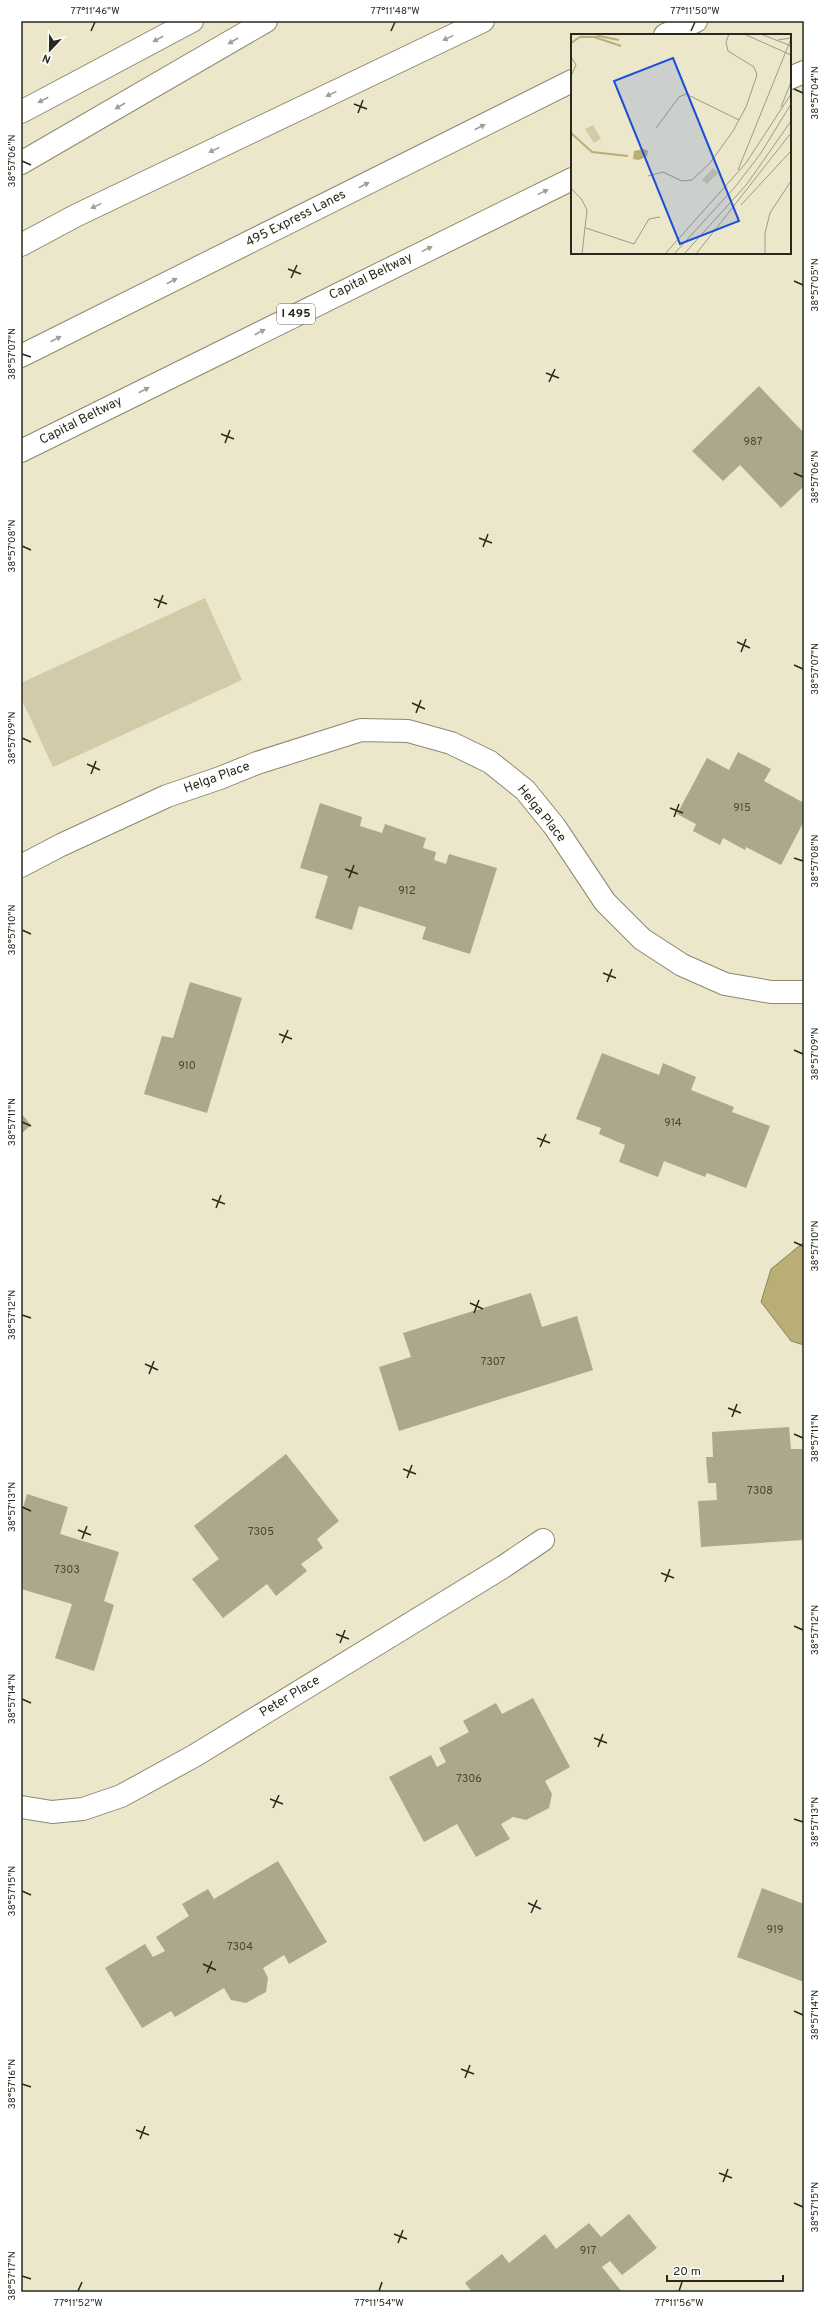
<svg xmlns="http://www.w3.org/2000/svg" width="825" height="2313" font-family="Overpass,sans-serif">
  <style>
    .green { fill: #d1cba9 }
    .water { fill: #b8ae76; stroke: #8d865b }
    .building { fill: #aca88c }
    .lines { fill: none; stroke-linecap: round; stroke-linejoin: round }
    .minor-casing { stroke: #8c886c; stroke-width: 24 }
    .motorway-casing { stroke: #8c886c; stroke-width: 24 }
    .minor { stroke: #fff; stroke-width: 22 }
    .motorway { stroke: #fff; stroke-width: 22 }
    .oneway { fill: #9f9e99 }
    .ticks { fill: none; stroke: #29281c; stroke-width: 1.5 }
    .labels { text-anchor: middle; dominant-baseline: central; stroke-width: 3.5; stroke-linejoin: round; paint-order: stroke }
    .number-label { font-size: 11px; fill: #4a4838 }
    .shield { fill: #fff; stroke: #696860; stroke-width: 1 }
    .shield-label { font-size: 12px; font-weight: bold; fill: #29281c }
    .street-label { font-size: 13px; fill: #29281c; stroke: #fff }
    .inset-river { fill: none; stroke: #b8ae76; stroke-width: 2 }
    .inset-road { fill: none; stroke: #9e9b84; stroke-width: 1 }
    .view { fill: #1d4ed8; fill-opacity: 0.15; stroke: #1d4ed8; stroke-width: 2 }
    .inset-edge { fill: none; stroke: #29281c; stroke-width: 2 }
    .neatline { fill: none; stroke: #29281c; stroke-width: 1.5 }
    .ticks-label { font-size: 10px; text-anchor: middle; fill: #29281c }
  </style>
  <rect width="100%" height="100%" fill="#ece7ca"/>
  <!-- green -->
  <path class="green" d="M205 598 242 680 53 767 21 698V683Z"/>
  <!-- water -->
  <path class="water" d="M804 1242V1345L791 1341 761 1302 771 1269Z"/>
  <!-- building -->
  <path class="building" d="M759 386 804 433V486L781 508 740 465 723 481 692 451Z
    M738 752 771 769 764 781 804 803V821L781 865 746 847 745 850 723 838 720 845 693 831 696 824 677 814 707 758 729 770Z
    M320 803 362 817 360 826 382 833 385 824 426 838 423 848 436 852 434 860 446 864 449 854 497 868 470 954 422 939 426 927 359 906 352 930 315 918 328 876 300 868Z
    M190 982 242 998 207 1113 144 1094 162 1036 173 1038Z
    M602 1053 659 1075 663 1063 696 1077 691 1090 734 1107 732 1112 770 1126 746 1188 707 1173 705 1177 664 1161 658 1177 619 1162 625 1145 599 1134 601 1128 576 1119Z
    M21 1113 31 1125 21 1134Z
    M531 1293 542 1327 577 1316 593 1370 399 1431 379 1367 411 1357 403 1333Z
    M789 1427 791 1449H804V1540L701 1547 698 1501 717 1500 716 1483H708L706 1457H713L712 1432Z
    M286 1454 339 1521 317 1539 323 1548 301 1564 307 1571 276 1596 267 1584 223 1618 192 1579 219 1559 194 1526Z
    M27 1494 68 1507 60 1534 119 1552 104 1601 114 1605 94 1671 55 1658 72 1604 21 1589V1514Z
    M533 1698 570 1767 545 1781 552 1794 549 1808 526 1820 513 1817 501 1824 510 1839 476 1857 457 1824 424 1842 389 1777 431 1755 437 1767 446 1762 439 1748 469 1732 463 1721 496 1703 502 1714Z
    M278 1861 327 1942 289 1964 284 1955 263 1968 268 1978 266 1992 246 2003 231 2000 224 1988 175 2017 171 2011 142 2028 105 1968 145 1944 153 1957 165 1951 156 1937 189 1916 182 1904 208 1889 214 1899Z
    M762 1888 804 1904V1982L737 1957Z
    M629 2214 657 2248 622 2275 610 2261 602 2267 622 2292H472L465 2283 502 2254 509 2263 545 2234 556 2249 589 2223 601 2237Z"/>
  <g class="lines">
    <defs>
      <path id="minor" d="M21 866 61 845 167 796 220 778 257 763 361 730 408 731 451 743 490 762 525 790 555 827 605 902 642 939 682 965 725 984 771 992H804
        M21 1807 52 1812 83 1809 121 1796 194 1756 503 1567 543 1540"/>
      <path id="motorway" d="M665 35 696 21
        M790 78 804 72
        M21 112 192 21
        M21 163 266 21
        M21 245 75 216 483 21
        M21 356 572 81
        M21 451 572 179"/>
    </defs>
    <!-- minor casing -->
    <use href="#minor" class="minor-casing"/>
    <!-- motorway casing -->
    <use href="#motorway" class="motorway-casing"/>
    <!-- minor -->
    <use href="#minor" class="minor"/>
    <!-- motorway -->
    <use href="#motorway" class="motorway"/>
  </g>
  <!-- one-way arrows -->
  <defs><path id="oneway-solid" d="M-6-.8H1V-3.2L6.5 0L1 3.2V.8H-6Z"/></defs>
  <g class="oneway">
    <use href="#oneway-solid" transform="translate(448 38) rotate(154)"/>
    <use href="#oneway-solid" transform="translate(158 39) rotate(152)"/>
    <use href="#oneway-solid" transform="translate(233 41) rotate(150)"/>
    <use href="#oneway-solid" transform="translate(331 94) rotate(154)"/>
    <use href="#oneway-solid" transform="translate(43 100) rotate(152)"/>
    <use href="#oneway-solid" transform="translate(120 106) rotate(150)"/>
    <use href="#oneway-solid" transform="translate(480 127) rotate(-27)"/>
    <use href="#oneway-solid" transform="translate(214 150) rotate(154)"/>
    <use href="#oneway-solid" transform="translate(364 185) rotate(-27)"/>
    <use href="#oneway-solid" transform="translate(543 192) rotate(-26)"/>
    <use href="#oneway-solid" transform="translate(96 206) rotate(154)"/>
    <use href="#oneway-solid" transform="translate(427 249) rotate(-26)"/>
    <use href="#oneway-solid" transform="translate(172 281) rotate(-27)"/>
    <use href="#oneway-solid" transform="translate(260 332) rotate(-27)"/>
    <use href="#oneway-solid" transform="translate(56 339) rotate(-27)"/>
    <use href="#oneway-solid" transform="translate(144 390) rotate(-27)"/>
  </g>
  <!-- ticks -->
  <path class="ticks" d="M91 31 95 22M391 31 395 22M691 31 695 22M794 89 803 93M354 104 367 109M358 113 363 100M22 161 31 165M288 269 301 274M291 278 297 265M794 281 803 285M22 354 31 357M546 373 559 378M549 382 555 369M221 434 234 439M225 443 230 430M794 473 803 477M479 538 492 543M22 546 31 550M483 547 488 534M154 599 167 604M158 608 163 595M737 642 750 648M741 652 746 639M794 665 803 669M412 703 425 709M416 713 421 700M22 738 31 742M87 764 100 770M91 774 96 761M670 808 683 813M674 817 679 804M794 858 803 861M345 869 358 874M349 878 354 865M22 930 31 934M603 973 616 978M607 982 612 969M279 1034 292 1039M282 1043 288 1030M794 1050 803 1054M22 1122 31 1126M537 1138 550 1143M540 1147 546 1134M212 1199 225 1204M216 1208 221 1195M794 1242 803 1246M470 1303 483 1309M474 1313 479 1300M22 1315 31 1318M145 1364 158 1370M149 1374 154 1361M728 1408 741 1413M732 1417 737 1404M794 1434 803 1438M403 1469 416 1474M407 1478 412 1465M22 1507 31 1511M78 1530 91 1535M82 1539 87 1526M661 1573 674 1578M665 1582 670 1569M794 1626 803 1630M336 1634 349 1639M340 1643 345 1630M22 1699 31 1703M594 1738 607 1743M598 1747 603 1734M270 1799 283 1804M273 1808 279 1795M794 1819 803 1822M22 1891 31 1895M528 1903 541 1909M531 1913 537 1900M203 1964 216 1970M207 1973 212 1961M794 2011 803 2015M461 2069 474 2074M465 2078 470 2065M22 2084 31 2087M136 2130 149 2135M140 2139 145 2126M719 2173 732 2178M723 2182 728 2169M794 2203 803 2207M394 2234 407 2239M398 2243 403 2230M22 2276 31 2279M78 2291 82 2282M379 2291 382 2282M679 2291 682 2282"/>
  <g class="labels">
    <!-- number labels -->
    <g class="number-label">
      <text x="753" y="442">987</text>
      <text x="742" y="808">915</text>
      <text x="407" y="891">912</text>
      <text x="187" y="1066">910</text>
      <text x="673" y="1123">914</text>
      <text x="493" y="1362">7307</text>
      <text x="760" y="1491">7308</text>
      <text x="261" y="1532">7305</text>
      <text x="67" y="1570">7303</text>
      <text x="469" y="1779">7306</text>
      <text x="775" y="1930">919</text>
      <text x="240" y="1947">7304</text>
      <text x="588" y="2251">917</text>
    </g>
    <!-- shield labels -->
    <rect class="shield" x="277" y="304" width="38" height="20" rx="3"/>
    <g class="shield-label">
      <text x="296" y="314">I 495</text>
    </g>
    <!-- street labels -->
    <g class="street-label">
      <text transform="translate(296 219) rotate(-27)">495 Express Lanes</text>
      <text transform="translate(371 277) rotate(-26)">Capital Beltway</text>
      <text transform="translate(81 421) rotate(-27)">Capital Beltway</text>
      <text transform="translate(217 778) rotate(-20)">Helga Place</text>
      <text transform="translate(541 814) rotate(51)">Helga Place</text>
      <text transform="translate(290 1697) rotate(-31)">Peter Place</text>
    </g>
  </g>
  <!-- overview -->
  <g transform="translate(571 34)">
    <rect width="220" height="220" fill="#ece7ca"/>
    <path d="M22 91 30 105 23 109 14 95ZM142 134 147 139 136 150 131 146Z" fill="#d1cba9"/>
    <path d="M73 115 77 117 76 122 68 126 62 125 63 117Z" fill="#b8ae76"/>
    <path class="inset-river" d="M24 3 28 2 48 6M0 9 9 3H23L50 12M0 99 21 118 57 122"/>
    <path class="inset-road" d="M173 0 220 21M190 0 220 12M207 6 220 4M0 23 5 31 0 42M210 73 220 48M85 94 108 63 115 60 168 86M167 136 220 5M77 142 92 138 111 147 121 146 139 129 162 97 175 73 186 41 183 33 157 17 155 8 158 0M0 154 11 166 16 176 11 220M170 171 220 117M15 194 63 210 78 185 89 183M94 220 175 129 220 60M103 220 164 153 190 119 220 70M113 220 176 150 220 87M125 220 220 99M194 220V199L199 179 220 147"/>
    <path class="view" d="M102 24 168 187 109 210 43 47Z"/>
    <rect width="220" height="220" class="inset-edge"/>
  </g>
  <!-- border -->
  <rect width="825" height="2313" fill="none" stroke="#ffffff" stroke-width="44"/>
  <!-- north arrow -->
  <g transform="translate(50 50) rotate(202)" stroke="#ffffff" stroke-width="3" paint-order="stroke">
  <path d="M0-3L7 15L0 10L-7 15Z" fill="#29281c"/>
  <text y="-6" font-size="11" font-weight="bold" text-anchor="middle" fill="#29281c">N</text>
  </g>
  <!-- scale -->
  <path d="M667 2275v6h116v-6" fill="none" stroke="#29281c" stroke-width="2"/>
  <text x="673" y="2275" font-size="12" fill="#29281c" stroke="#ffffff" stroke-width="3" paint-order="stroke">20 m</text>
  <rect x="22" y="22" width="781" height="2269" class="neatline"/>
  <g class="ticks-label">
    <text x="95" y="14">77°11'46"W</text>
    <text x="395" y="14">77°11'48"W</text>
    <text x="695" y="14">77°11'50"W</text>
    <text transform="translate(814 93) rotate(-90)" y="4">38°57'04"N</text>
    <text transform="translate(11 161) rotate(-90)" y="4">38°57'06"N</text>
    <text transform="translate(814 285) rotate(-90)" y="4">38°57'05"N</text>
    <text transform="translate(11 354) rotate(-90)" y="4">38°57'07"N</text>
    <text transform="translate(814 477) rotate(-90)" y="4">38°57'06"N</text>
    <text transform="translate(11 546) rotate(-90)" y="4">38°57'08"N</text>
    <text transform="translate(814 669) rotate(-90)" y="4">38°57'07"N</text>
    <text transform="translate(11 738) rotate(-90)" y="4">38°57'09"N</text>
    <text transform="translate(814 861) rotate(-90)" y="4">38°57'08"N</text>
    <text transform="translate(11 930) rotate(-90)" y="4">38°57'10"N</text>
    <text transform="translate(814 1054) rotate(-90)" y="4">38°57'09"N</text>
    <text transform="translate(11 1122) rotate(-90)" y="4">38°57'11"N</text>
    <text transform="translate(814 1246) rotate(-90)" y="4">38°57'10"N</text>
    <text transform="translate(11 1315) rotate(-90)" y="4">38°57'12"N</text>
    <text transform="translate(814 1438) rotate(-90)" y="4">38°57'11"N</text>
    <text transform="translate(11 1507) rotate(-90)" y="4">38°57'13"N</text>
    <text transform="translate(814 1630) rotate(-90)" y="4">38°57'12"N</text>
    <text transform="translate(11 1699) rotate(-90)" y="4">38°57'14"N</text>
    <text transform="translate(814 1822) rotate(-90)" y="4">38°57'13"N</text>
    <text transform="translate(11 1891) rotate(-90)" y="4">38°57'15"N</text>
    <text transform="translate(814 2015) rotate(-90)" y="4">38°57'14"N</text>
    <text transform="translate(11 2084) rotate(-90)" y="4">38°57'16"N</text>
    <text transform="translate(814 2207) rotate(-90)" y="4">38°57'15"N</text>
    <text transform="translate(11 2276) rotate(-90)" y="4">38°57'17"N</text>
    <text x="78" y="2306">77°11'52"W</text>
    <text x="379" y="2306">77°11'54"W</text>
    <text x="679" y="2306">77°11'56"W</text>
  </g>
</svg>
